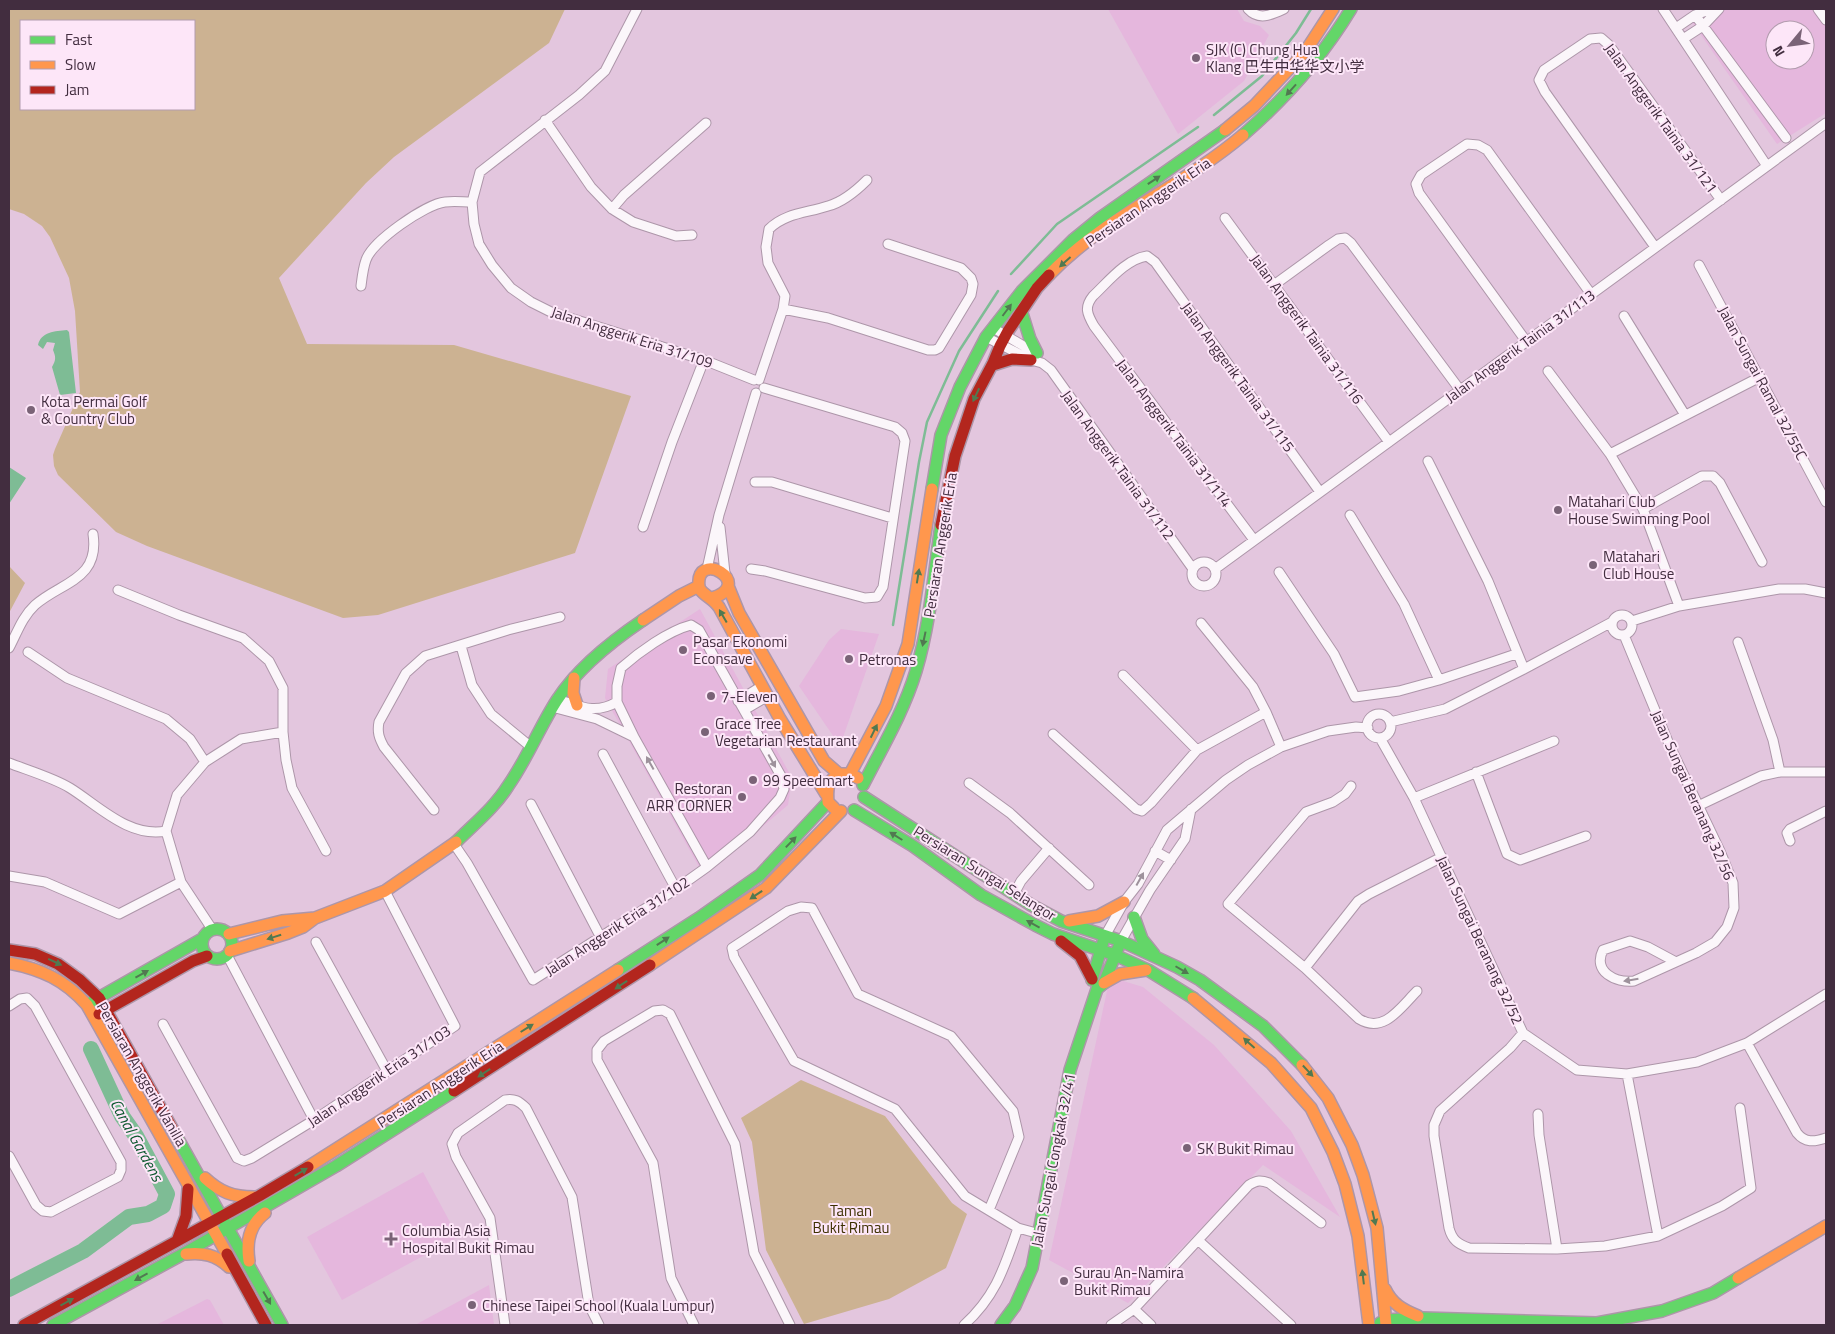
<svg xmlns="http://www.w3.org/2000/svg" width="1835" height="1334" font-family="'Titillium Web','Noto Sans SC',sans-serif">
  <style>
    .built { fill: #e5b7dd; fill-rule: evenodd }
    .green { fill: #ccb292; fill-rule: evenodd }
    .water { fill: #7ebc95 }
    .lines { fill: none; stroke-linecap: round; stroke-linejoin: round }
    .stream { stroke: #7ebc95; stroke-width: 2.5 }
    .river { stroke: #7ebc95; stroke-width: 16 }
    .street-casing { stroke: #ad96a9; stroke-width: 11 }
    .fast-casing { stroke: #ad96a9; stroke-width: 14 }
    .slow-casing { stroke: #ad96a9; stroke-width: 14 }
    .jam-casing { stroke: #ad96a9; stroke-width: 14 }
    .street { stroke: #fbf6fa; stroke-width: 9 }
    .fast { stroke: #63d668; stroke-width: 11 }
    .slow { stroke: #ff974d; stroke-width: 11 }
    .jam { stroke: #b3261e; stroke-width: 11 }
    .oneway { fill: #517951 }
    .oneway2 { fill: #9e929c }
    .poi-dot { fill: #7a6377; stroke: #fde6f8; stroke-width: 2 }
    .labels { text-anchor: middle; dominant-baseline: central; stroke-width: 4; stroke-linejoin: round; paint-order: stroke }
    .poi-label { font-size: 15px; fill: #422d3f; stroke: #fde6f8; text-anchor: start }
    .street-label { font-size: 15px; fill: #422d3f; stroke: #fde6f8 }
    .park-label { font-size: 15px; fill: #3d3000; stroke: #fde6f8 }
    .water-label { font-size: 16px; font-style: italic; fill: #0a572d; stroke: #fde6f8 }
  </style>
  <rect width="100%" height="100%" fill="#e3c6de"/>
  <!-- built -->
  <path class="built" d="M1108 9H1237L1244 21 1260 26 1269 35 1244 81 1178 134Z
    M1695 9H1826V113L1777 144 1687 15ZM1775 30H1805V60H1775Z
    M700 609 792 778 788 805 704 876 605 698 608 669Z
    M841 629 879 634 840 746 799 686 829 640Z
    M1110 977 1143 987 1214 1045 1291 1131 1340 1217 1263 1165 1128 1303 1049 1260Z
    M423 1172 458 1237 342 1300 307 1237Z
    M489 1285 494 1325H415Z
    M207 1299 210 1300 224 1325H156Z"/>
  <!-- green -->
  <path class="green" d="M9 9H565L549 43 394 157 366 183 279 278 307 344 454 345 631 396 575 553 378 615 343 618 147 546 116 532 58 475 54 466 53 455 55 449 80 392 75 311 69 278 50 237 42 226 24 214 9 209ZM21 21H194V109H21Z
    M9 566 25 583 9 613Z
    M801 1080 885 1116 952 1203 967 1214 946 1268 889 1299 804 1324 766 1250 752 1142 741 1118Z"/>
  <!-- water -->
  <path class="water" d="M67 330 69 332 76 393 60 395 52 367C56 360 56 357 53 350L55 343 47 342 43 349 38 345C41 332 55 331 67 330Z
    M9 467 26 478 9 504Z"/>
  <g class="lines">
    <!-- stream -->
    <path class="stream" d="M1214 115 1262 76 1296 33 1311 9
      M1011 274 1057 224 1198 127
      M893 625 919 462 927 422 959 351 998 291"/>
    <!-- river -->
    <path class="river" d="M9 1289 83 1251 129 1217 148 1214 163 1206 167 1194 136 1136 122 1116 91 1049"/>
    <defs>
      <path id="street" d="M637 9 605 71 579 95 480 172 472 202 474 224 479 244 492 265 511 288 531 302 551 312 704 360 754 380
        M1248 9C1259 21 1271 15 1284 9
        M1663 9 1767 166
        M1818 9 1826 20
        M1695 15 1786 138
        M1676 28 1695 15 1712 9
        M1683 39 1703 26 1719 9
        M545 120 591 187 612 209 633 222 676 236 692 235
        M612 209 624 195 706 123
        M1225 218 1389 442
        M1655 247 1545 92 1539 80 1544 70 1590 39 1601 38 1609 45 1721 200
        M1699 265 1826 502
        M1274 285 1329 245 1338 239 1345 238 1351 243 1460 390
        M361 286C362 278 363 268 366 260 372 241 426 204 445 202 454 201 463 202 472 202
        M783 309 828 318 928 350H935L939 348 971 295 973 284 971 278 961 268 888 244
        M1624 316 1685 415
        M993 328 1037 354
        M986 337 1031 360 1042 363 1051 370 1193 569
        M1526 341 1419 193 1416 184 1421 175 1467 144 1478 145 1487 150 1591 294
        M1548 371 1610 454 1643 509 1679 606
        M759 380 783 309 785 296 768 263 766 247 769 229C785 213 807 213 828 206 843 202 856 191 867 180
        M1610 454 1760 377
        M1428 461 1488 581 1524 669
        M755 482H772L892 518
        M1643 509 1702 476H1713L1720 483 1762 562
        M1350 515 1404 604 1439 680
        M643 527 672 442 704 360
        M720 527 725 573
        M1254 540 1094 326C1087 314 1084 307 1093 296 1108 282 1126 259 1147 256L1155 262 1320 492
        M1192 574a12 12 0 1 1 24 0a12 12 0 1 1-24 0Z
        M707 569 719 515 756 393
        M751 569 765 571 865 598 877 597 883 587 905 441 902 433 895 427 764 388
        M1215 569 1826 123
        M1279 572 1334 654 1355 697 1399 691 1439 680 1516 654
        M118 590 179 615 243 638 269 661 283 688V732L286 760 292 788 326 851
        M1612 625a10 10 0 1 1 20 0a10 10 0 1 1-20 0Z
        M1632 621 1679 606 1779 589H1805L1826 593
        M1201 623 1253 687 1266 712 1281 747
        M1624 635 1669 744 1720 851 1733 883 1734 908 1727 927 1715 942 1696 953 1634 981C1616 983 1592 972 1603 950L1630 941 1648 947 1676 962
        M1738 642 1773 740 1780 772
        M461 646 472 685 491 714 531 747
        M9 648C17 633 22 617 35 605 61 582 100 580 93 534
        M28 652 67 678 166 719 190 739 205 762
        M1123 675 1197 750
        M557 699C580 706 594 715 617 702
        M738 701 762 686
        M552 707 597 719 634 737
        M744 710 768 696
        M1367 726a12 12 0 1 1 24 0a12 12 0 1 1-24 0Z
        M1390 722 1445 709 1524 669 1612 622
        M1053 734 1136 809 1142 811 1151 803 1197 750 1266 712
        M1380 738 1414 798 1523 1033 1577 1070 1627 1074 1697 1062 1747 1043 1826 994
        M603 754 676 889
        M9 763C27 770 54 778 70 788 99 806 129 838 166 831
        M1476 772 1507 854 1520 860 1586 836
        M969 783 1010 813 1089 885
        M1351 786 1345 794 1333 802 1306 812 1228 904 1305 968 1359 1019C1384 1034 1400 1008 1417 991
        M1414 798 1554 741
        M531 804 600 936
        M1698 806 1761 776 1780 772H1826
        M434 810 384 747C379 738 377 732 379 722L406 673 425 656 508 630 560 617
        M1790 841 1787 833 1790 829 1826 811
        M454 844 467 863 533 980 676 889 707 867 750 832 780 798 784 789 781 776 699 630 691 625C668 631 639 652 621 668L617 686V702L634 737 707 867
        M1155 851 1171 860
        M9 876 45 882 119 914 181 882
        M1014 894 1021 881 1049 848
        M212 929 181 882 166 831 177 795 205 762 241 739 283 732
        M1105 936 1124 902 1138 884 1167 830 1226 780 1248 765 1281 747 1328 731 1356 727 1368 728
        M1121 941 1150 890 1185 839 1191 809
        M316 942 387 1071
        M227 955 314 1120
        M1305 968 1358 901 1369 894 1442 857
        M9 1006 20 999 27 998 35 1006 121 1162V1170L118 1177 51 1212 43 1211 36 1205 9 1156
        M163 1024 237 1158 244 1161 252 1158 314 1120 455 1026 385 891
        M1523 1033 1510 1048 1440 1111 1434 1125V1136L1449 1228C1452 1240 1458 1244 1469 1248L1557 1249 1605 1246 1658 1236 1722 1206 1751 1188 1740 1108
        M1747 1043 1797 1133C1805 1143 1814 1142 1826 1138
        M1627 1074 1658 1236
        M1538 1114 1539 1135 1557 1249
        M989 1210 1019 1137 1013 1111 951 1036 858 994 812 908 801 907 788 911 732 948 734 957 794 1061 895 1109 965 1196 1018 1228 1040 1234
        M1199 1241 1291 1325
        M1134 1309 1151 1325
        M505 1325 490 1218 456 1157 452 1144 458 1133 505 1100C514 1098 519 1101 526 1108L572 1197 589 1305 599 1325
        M694 1325 671 1278 653 1163 597 1060V1050L604 1041 654 1011 663 1010 670 1014 735 1144 754 1253 790 1325
        M964 1325C996 1296 1004 1268 1018 1228
        M1111 1325 1134 1309 1249 1185C1257 1180 1261 1180 1269 1183L1321 1223"/>
      <path id="fast" d="M1243 135C1286 98 1322 57 1351 9
        M1021 310 1030 339 1037 353
        M932 489 941 435 960 387 986 337 1022 291 1073 240 1100 218 1225 130
        M863 785C882 748 904 711 916 671 930 624 934 574 941 525
        M864 797 1031 905 1061 921 1121 941 1177 967 1200 980 1263 1026 1302 1065
        M854 810 913 846 981 895 1035 925 1053 934 1115 955 1148 970 1193 998
        M456 842C474 824 495 807 508 786 527 759 539 728 557 700 577 669 612 641 643 620
        M1134 917 1142 939 1154 954
        M202 944a15 15 0 1 1 30 0a15 15 0 1 1-30 0Z
        M618 970 699 918 760 875 828 802
        M1092 980 1103 942
        M93 1001 202 939
        M173 1130 282 1325
        M1380 1323 1386 1320 1423 1318 1597 1323 1662 1311 1713 1293 1738 1278
        M53 1325 183 1254 336 1166 454 1091
        M1001 1325 1015 1306 1032 1268 1070 1070 1097 989 1104 983 1118 948"/>
      <path id="slow" d="M1225 130 1254 106 1305 52 1333 9
        M1049 275C1104 217 1182 187 1243 135
        M728 586 739 613 824 761 839 774H850L858 778
        M712 598C757 584 694 546 699 588 704 596 713 598 719 607L780 719 826 794
        M643 620 679 596 699 586
        M574 678 573 693 577 705
        M850 774 886 706 908 644 932 489
        M834 808 828 802C827 789 827 781 839 774
        M1069 921 1098 916 1124 902
        M229 934 282 921 315 918
        M230 951 288 933 303 927 315 918 385 891 456 842
        M9 963C41 969 65 980 87 1005L227 1254
        M650 965 766 888 841 811
        M1104 983 1120 974 1146 970
        M1193 998 1271 1063 1311 1108 1333 1152 1345 1184 1358 1236 1369 1325
        M1302 1065 1328 1098 1352 1145 1363 1175 1377 1228 1386 1325
        M308 1167 618 970
        M205 1178C220 1192 233 1197 254 1197
        M186 1254C203 1252 216 1255 229 1267
        M249 1261C246 1242 249 1225 265 1213
        M1738 1278 1826 1226
        M1385 1289C1392 1304 1403 1310 1418 1316"/>
      <path id="jam" d="M993 365 1012 359 1031 360
        M941 525 955 456 974 399 993 363 1000 346 1008 331 1037 288 1049 275
        M1061 941 1080 956 1092 979
        M9 950 35 954 58 964 80 980 99 998 173 1130
        M99 1014 193 961 207 956
        M454 1091 650 965
        M177 1241 186 1216 188 1189
        M227 1254 266 1325
        M24 1325 259 1196 308 1167"/>
    </defs>
    <!-- street casing -->
    <use href="#street" class="street-casing"/>
    <!-- fast casing -->
    <use href="#fast" class="fast-casing"/>
    <!-- slow casing -->
    <use href="#slow" class="slow-casing"/>
    <!-- jam casing -->
    <use href="#jam" class="jam-casing"/>
    <!-- street -->
    <use href="#street" class="street"/>
    <!-- fast -->
    <use href="#fast" class="fast"/>
    <!-- slow -->
    <use href="#slow" class="slow"/>
    <!-- jam -->
    <use href="#jam" class="jam"/>
  </g>
  <!-- one-way arrows -->
  <defs><path id="oneway-solid" d="M-6-.8H1V-3.2L6.5 0L1 3.2V.8H-6Z" transform="scale(1.25)"/></defs>
  <g class="oneway">
    <use href="#oneway-solid" transform="translate(1291 90) rotate(132)"/>
    <use href="#oneway-solid" transform="translate(1154 180) rotate(-34)"/>
    <use href="#oneway-solid" transform="translate(1065 262) rotate(138)"/>
    <use href="#oneway-solid" transform="translate(1007 310) rotate(-53)"/>
    <use href="#oneway-solid" transform="translate(976 395) rotate(115)"/>
    <use href="#oneway-solid" transform="translate(918 576) rotate(-81)"/>
    <use href="#oneway-solid" transform="translate(723 616) rotate(-120)"/>
    <use href="#oneway-solid" transform="translate(924 639) rotate(102)"/>
    <use href="#oneway-solid" transform="translate(874 731) rotate(-64)"/>
    <use href="#oneway-solid" transform="translate(896 836) rotate(-148)"/>
    <use href="#oneway-solid" transform="translate(791 842) rotate(-46)"/>
    <use href="#oneway-solid" transform="translate(756 895) rotate(146)"/>
    <use href="#oneway-solid" transform="translate(1033 924) rotate(-151)"/>
    <use href="#oneway-solid" transform="translate(274 937) rotate(163)"/>
    <use href="#oneway-solid" transform="translate(663 941) rotate(-33)"/>
    <use href="#oneway-solid" transform="translate(55 962) rotate(25)"/>
    <use href="#oneway-solid" transform="translate(1182 970) rotate(30)"/>
    <use href="#oneway-solid" transform="translate(142 974) rotate(-29)"/>
    <use href="#oneway-solid" transform="translate(621 985) rotate(146)"/>
    <use href="#oneway-solid" transform="translate(527 1028) rotate(-32)"/>
    <use href="#oneway-solid" transform="translate(1249 1043) rotate(-138)"/>
    <use href="#oneway-solid" transform="translate(1308 1071) rotate(47)"/>
    <use href="#oneway-solid" transform="translate(484 1073) rotate(147)"/>
    <use href="#oneway-solid" transform="translate(301 1172) rotate(-31)"/>
    <use href="#oneway-solid" transform="translate(1374 1218) rotate(77)"/>
    <use href="#oneway-solid" transform="translate(141 1277) rotate(151)"/>
    <use href="#oneway-solid" transform="translate(1363 1277) rotate(-97)"/>
    <use href="#oneway-solid" transform="translate(267 1298) rotate(60)"/>
    <use href="#oneway-solid" transform="translate(67 1302) rotate(-29)"/>
  </g>
  <g class="oneway2">
    <use href="#oneway-solid" transform="translate(772 761) rotate(61)"/>
    <use href="#oneway-solid" transform="translate(650 763) rotate(-119)"/>
    <use href="#oneway-solid" transform="translate(1140 879) rotate(-61)"/>
    <use href="#oneway-solid" transform="translate(1631 980) rotate(171)"/>
  </g>
  <!-- markers -->
  <g class="poi-dot">
    <circle cx="1196" cy="58" r="5"/>
    <circle cx="31" cy="410" r="5"/>
    <circle cx="1558" cy="510" r="5"/>
    <circle cx="1593" cy="565" r="5"/>
    <circle cx="683" cy="650" r="5"/>
    <circle cx="849" cy="659" r="5"/>
    <circle cx="711" cy="696" r="5"/>
    <circle cx="705" cy="732" r="5"/>
    <circle cx="753" cy="780" r="5"/>
    <circle cx="742" cy="797" r="5"/>
    <circle cx="1187" cy="1148" r="5"/>
    <path d="M388.5 1231.5h5v5h5v5h-5v5h-5v-5h-5v-5h5z"/>
    <circle cx="1064" cy="1281" r="5"/>
    <circle cx="472" cy="1305" r="5"/>
  </g>
  <g class="labels">
    <!-- poi labels -->
    <g class="poi-label">
      <text x="1206" y="49">SJK (C) Chung Hua<tspan x="1206" dy="17">Klang 巴生中华华文小学</tspan></text>
      <text x="41" y="401">Kota Permai Golf<tspan x="41" dy="17">&amp; Country Club</tspan></text>
      <text x="1568" y="501">Matahari Club<tspan x="1568" dy="17">House Swimming Pool</tspan></text>
      <text x="1603" y="556">Matahari<tspan x="1603" dy="17">Club House</tspan></text>
      <text x="693" y="641">Pasar Ekonomi<tspan x="693" dy="17">Econsave</tspan></text>
      <text x="859" y="659">Petronas</text>
      <text x="721" y="696">7-Eleven</text>
      <text x="715" y="723">Grace Tree<tspan x="715" dy="17">Vegetarian Restaurant</tspan></text>
      <text x="763" y="780">99 Speedmart</text>
      <text x="732" y="788" text-anchor="end">Restoran<tspan x="732" dy="17">ARR CORNER</tspan></text>
      <text x="1197" y="1148">SK Bukit Rimau</text>
      <text x="402" y="1230">Columbia Asia<tspan x="402" dy="17">Hospital Bukit Rimau</tspan></text>
      <text x="1074" y="1272">Surau An-Namira<tspan x="1074" dy="17">Bukit Rimau</tspan></text>
      <text x="482" y="1305">Chinese Taipei School (Kuala Lumpur)</text>
    </g>
    <!-- street labels -->
    <g class="street-label">
      <text transform="translate(1661 118) rotate(54)">Jalan Anggerik Tainia 31/121</text>
      <text transform="translate(1148 202) rotate(-34)">Persiaran Anggerik Eria</text>
      <text transform="translate(1307 329) rotate(54)">Jalan Anggerik Tainia 31/116</text>
      <text transform="translate(632 337) rotate(18)">Jalan Anggerik Eria 31/109</text>
      <text transform="translate(1520 346) rotate(-36)">Jalan Anggerik Tainia 31/113</text>
      <text transform="translate(1238 377) rotate(54)">Jalan Anggerik Tainia 31/115</text>
      <text transform="translate(1763 383) rotate(62)">Jalan Sungai Ramal 32/55C</text>
      <text transform="translate(1174 433) rotate(53)">Jalan Anggerik Tainia 31/114</text>
      <text transform="translate(1118 465) rotate(54)">Jalan Anggerik Tainia 31/112</text>
      <text transform="translate(940 545) rotate(-81)">Persiaran Anggerik Eria</text>
      <text transform="translate(1693 795) rotate(66)">Jalan Sungai Beranang 32/56</text>
      <text transform="translate(985 873) rotate(32)">Persiaran Sungai Selangor</text>
      <text transform="translate(617 926) rotate(-33)">Jalan Anggerik Eria 31/102</text>
      <text transform="translate(1480 940) rotate(65)">Jalan Sungai Beranang 32/52</text>
      <text transform="translate(142 1074) rotate(60)">Persiaran Anggerik Vanilla</text>
      <text transform="translate(379 1076) rotate(-34)">Jalan Anggerik Eria 31/103</text>
      <text transform="translate(440 1084) rotate(-33)">Persiaran Anggerik Eria</text>
      <text transform="translate(1053 1160) rotate(-79)">Jalan Sungai Congkak 32/41</text>
    </g>
    <!-- park labels -->
    <g class="park-label">
      <text x="851" y="1210">Taman<tspan x="851" dy="17">Bukit Rimau</tspan></text>
    </g>
    <!-- water labels -->
    <g class="water-label">
      <text transform="translate(137 1140) rotate(61)">Canal Gardens</text>
    </g>
  </g>
  <!-- border -->
  <rect width="1835" height="1334" fill="none" stroke="#422d3f" stroke-width="20"/>
  <!-- legend -->
  <rect x="20" y="20" width="175" height="90" fill="#fde6f8" stroke="#b29cae"/>
  <rect x="30" y="36" width="25" height="8" fill="#63d668" stroke="#b29cae"/>
  <text x="65" y="45" font-size="15" fill="#422d3f">Fast</text>
  <rect x="30" y="61" width="25" height="8" fill="#ff974d" stroke="#b29cae"/>
  <text x="65" y="70" font-size="15" fill="#422d3f">Slow</text>
  <rect x="30" y="86" width="25" height="8" fill="#b3261e" stroke="#b29cae"/>
  <text x="65" y="95" font-size="15" fill="#422d3f">Jam</text>
  <!-- north arrow -->
  <g transform="translate(1790 45) rotate(241)"><circle r="24" fill="#fde6f8" stroke="#b29cae"/>
  <path d="M0-4L9 19L0 12L-9 19Z" fill="#7a6377"/>
  <text y="-8" font-size="14" font-weight="bold" text-anchor="middle" fill="#422d3f">N</text>
  </g>
</svg>
